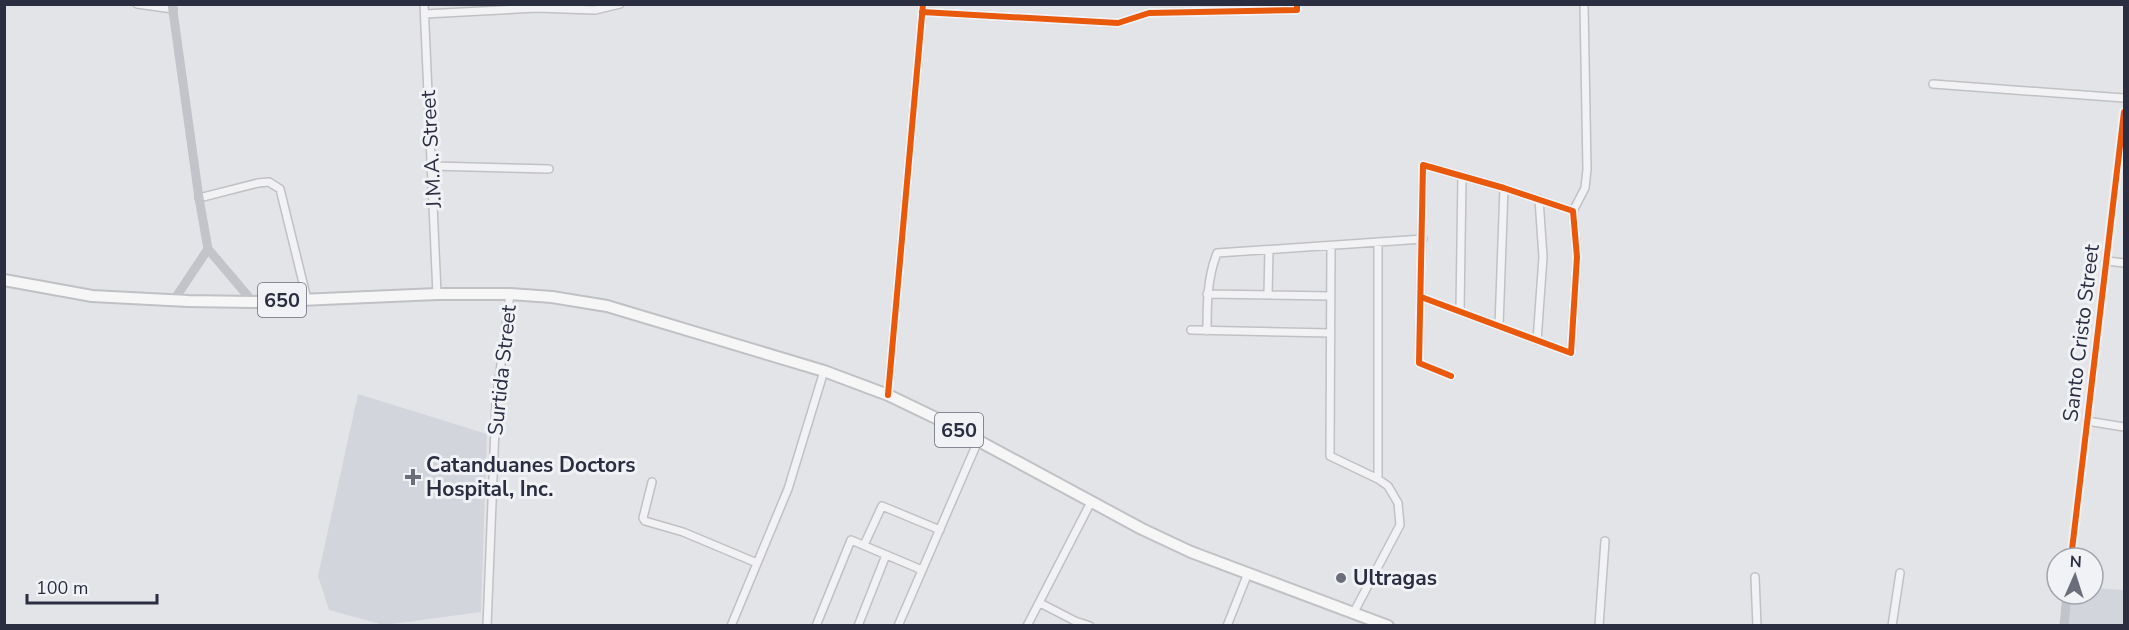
<svg xmlns="http://www.w3.org/2000/svg" width="2129" height="630" font-family="'Nunito Sans',sans-serif">
  <style>
    .built { fill: #d3d5dc }
    .lines { fill: none; stroke-linecap: round; stroke-linejoin: round }
    .street-casing { stroke: #c0c1c4; stroke-width: 10 }
    .primary-casing { stroke: #bfc1c5; stroke-width: 14 }
    .street { stroke: #f2f2f4; stroke-width: 7 }
    .secondary { stroke: #c3c4c9; stroke-width: 9 }
    .primary { stroke: #f6f6f6; stroke-width: 10 }
    .cycleway-casing { stroke: #f1f2f6; stroke-width: 10 }
    .cycleway { stroke: #e8590c; stroke-width: 6 }
    .poi-dot { fill: #6b6e7a; stroke: #f1f2f6; stroke-width: 2 }
    .labels { text-anchor: middle; dominant-baseline: central; stroke-width: 6; stroke-linejoin: round; paint-order: stroke }
    .shield { fill: #f1f2f6; stroke: #666977; stroke-width: 1.5 }
    .shield-label { font-size: 20px; font-weight: bold; fill: #2a2e40 }
    .street-label { font-size: 21px; fill: #2a2e40; stroke: #f1f2f6 }
    .poi-label { font-size: 21px; font-weight: bold; fill: #2a2e40; stroke: #f1f2f6; text-anchor: start }
  </style>
  <rect width="100%" height="100%" fill="#e3e4e7"/>
  <!-- built -->
  <path class="built" d="M358 394 487 434 481 612 384 625 329 610 318 576Z
    M2093 588 2124 590V625L2067 626 2070 594H2093Z"/>
  <g class="lines">
    <defs>
      <path id="street" d="M137 4 173 9
        M424 4 437 294
        M922 12 1118 23 1149 13 1297 10V4
        M425 14 536 8 595 10 620 4
        M1933 84 2124 98
        M432 166 549 169
        M199 198 258 183 269 182 280 189 307 299
        M1573 211 1585 188 1587 169 1584 4
        M1378 242V479
        M1331 246 1330 456 1378 479 1388 486 1398 503 1400 525 1354 612
        M2107 261 2124 263
        M1207 294 1330 296
        M1268 295 1269 250
        M1421 297 1571 353 1577 257 1573 211 1504 188 1423 165 1419 363 1451 376
        M1460 311 1462 176
        M1499 326 1504 188
        M1191 330 1330 333
        M1207 331C1207 304 1207 279 1217 253L1423 239
        M1537 341 1543 257 1539 199
        M888 395 923 4
        M2087 421 2124 427
        M652 482 643 518 645 521 683 532 757 563
        M864 545 882 506 940 530
        M1755 577 1757 626
        M1040 603 1075 621 1090 626
        M487 626 496 403 510 294
        M731 626 788 489 824 371
        M816 626 851 540 922 570
        M858 626 886 555
        M898 626 978 441
        M1027 626 1091 502
        M1227 626 1248 573
        M1599 626 1605 541
        M1892 626 1900 573"/>
      <path id="primary" d="M4 280 92 296 188 301 253 302 437 294H510L552 297 607 306 824 371 888 395 940 420 1142 529 1191 552 1388 626"/>
    </defs>
    <!-- street casing -->
    <use href="#street" class="street-casing"/>
    <!-- primary casing -->
    <use href="#primary" class="primary-casing"/>
    <!-- street -->
    <use href="#street" class="street"/>
    <!-- secondary -->
    <path class="secondary" d="M172 4 199 198 208 249 253 302
      M174 300 208 249
      M2071 558 2124 112
      M2064 626 2067 594"/>
    <!-- primary -->
    <use href="#primary" class="primary"/>
    <defs>
      <path id="cycleway" d="M922 12 1118 23 1149 13 1297 10V4
        M1421 297 1571 353 1577 257 1573 211 1504 188 1423 165 1419 363 1451 376
        M888 395 923 4
        M2071 558 2124 112"/>
    </defs>
    <!-- cycleway casing -->
    <use href="#cycleway" class="cycleway-casing"/>
    <!-- cycleway -->
    <use href="#cycleway" class="cycleway"/>
  </g>
  <!-- markers -->
  <g class="poi-dot">
    <path d="M410 468h6v6h6v6h-6v6h-6v-6h-6v-6h6z"/>
    <circle cx="1341" cy="578" r="6"/>
  </g>
  <g class="labels">
    <!-- shield labels -->
    <g class="shield">
      <rect x="258" y="283" width="48" height="34" rx="4.5"/>
      <rect x="935" y="413" width="48" height="34" rx="4.5"/>
    </g>
    <g class="shield-label">
      <text x="282" y="300">650</text>
      <text x="959" y="430">650</text>
    </g>
    <!-- street labels -->
    <g class="street-label">
      <text transform="translate(431 149) rotate(-93)">J.M.A. Street</text>
      <text transform="translate(2081 333) rotate(-83)">Santo Cristo Street</text>
      <text transform="translate(502 370) rotate(-84)">Surtida Street</text>
    </g>
    <!-- poi labels -->
    <g class="poi-label">
      <text x="426" y="465">Catanduanes Doctors<tspan x="426" dy="24">Hospital, Inc.</tspan></text>
      <text x="1353" y="578">Ultragas</text>
    </g>
  </g>
  <!-- border -->
  <rect width="2129" height="630" fill="none" stroke="#2a2e40" stroke-width="12"/>
  <!-- north arrow -->
  <g transform="translate(2075 576) rotate(3)"><circle r="28" fill="#f1f2f6" stroke="#a1a4ad" stroke-width="1.5"/>
  <path d="M0-4.5L10 22L0 15L-10 22Z" fill="#6b6e7a"/>
  <text y="-9" font-size="16" font-weight="bold" text-anchor="middle" fill="#2a2e40">N</text>
  </g>
  <!-- scale -->
  <path d="M27 594v9h130v-9" fill="none" stroke="#2a2e40" stroke-width="3"/>
  <text x="36" y="594" font-size="18" fill="#2a2e40" stroke="#f1f2f6" stroke-width="4.5" paint-order="stroke">100 m</text>
</svg>
